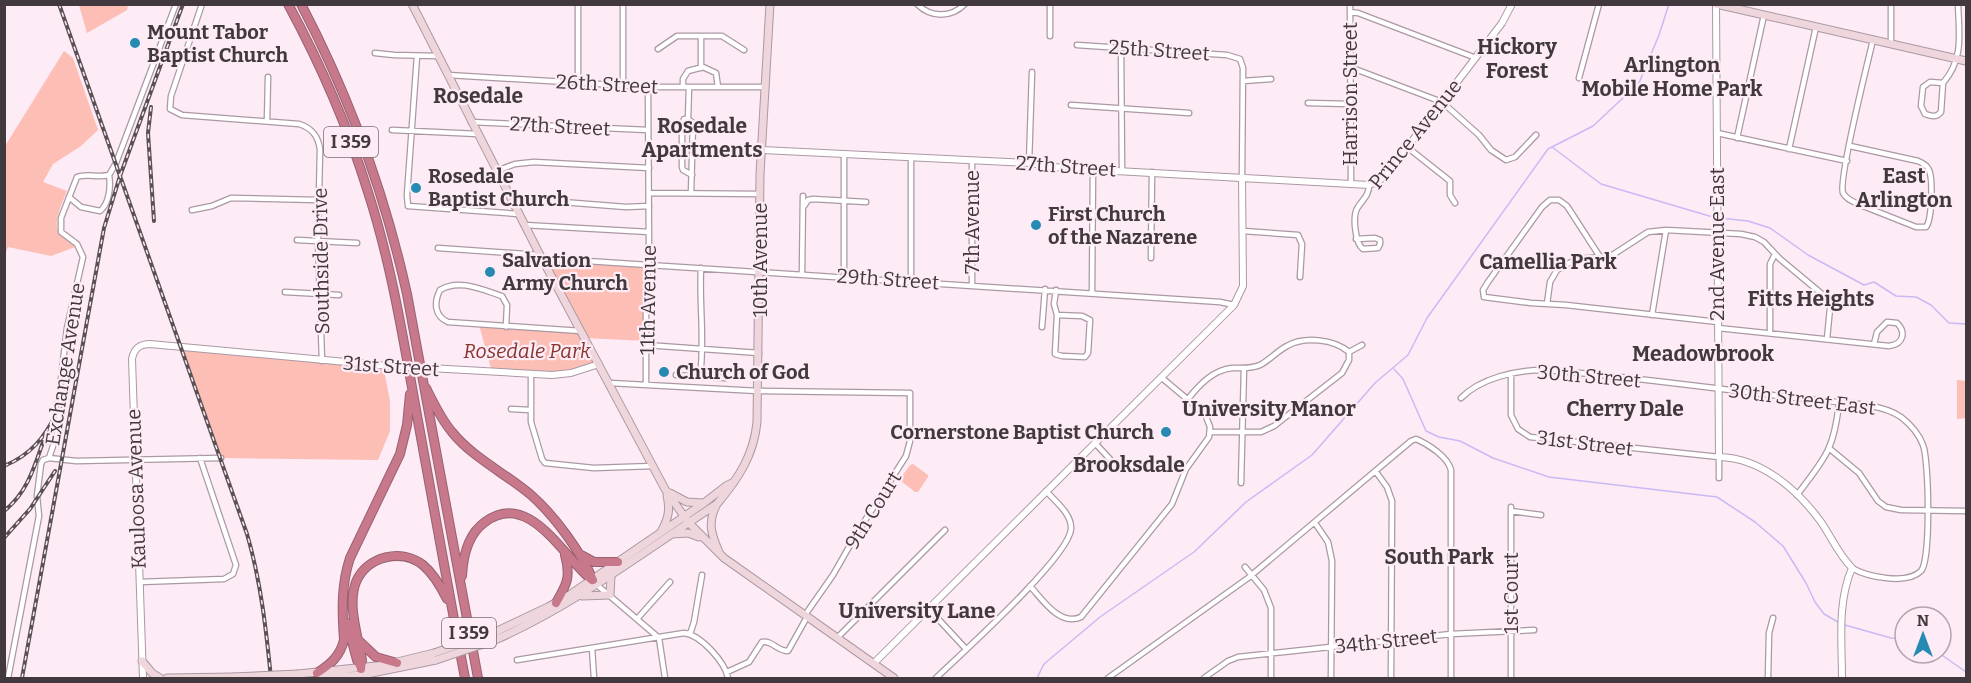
<svg xmlns="http://www.w3.org/2000/svg" width="1971" height="683" font-family="Bitter,serif">
  <style>
    .green { fill: #fcbeb5 }
    .lines { fill: none; stroke-linecap: round; stroke-linejoin: round }
    .stream { stroke: #cab9f5; stroke-width: 1.5 }
    .minor-casing { stroke: #aa99a3; stroke-width: 7 }
    .tertiary-casing { stroke: #aa99a3; stroke-width: 8 }
    .secondary-casing { stroke: #aa99a3; stroke-width: 9 }
    .motorway-casing { stroke: #986270; stroke-width: 10 }
    .minor { stroke: #fff; stroke-width: 4.5 }
    .tertiary { stroke: #fff; stroke-width: 6 }
    .secondary { stroke: #eed6dc; stroke-width: 7 }
    .motorway { stroke: #c7788b; stroke-width: 8 }
    .rail-casing { stroke: #5a5155; stroke-width: 4 }
    .rail { stroke: #fdebf5; stroke-width: 1.5; stroke-dasharray: 4.5; stroke-linecap: butt }
    .tertiary-bridge-casing { stroke: #aa99a3; stroke-width: 8; stroke-linecap: butt }
    .secondary-bridge-casing { stroke: #aa99a3; stroke-width: 9; stroke-linecap: butt }
    .tertiary-bridge { stroke: #fff; stroke-width: 6 }
    .secondary-bridge { stroke: #eed6dc; stroke-width: 7 }
    .poi-dot { fill: #268ab3; stroke: #fdebf5; stroke-width: 2 }
    .labels { text-anchor: middle; dominant-baseline: central; stroke-width: 4.5; stroke-linejoin: round; paint-order: stroke }
    .shield { fill: #fdebf5; stroke: #796e74; stroke-width: 1.5 }
    .shield-label { font-size: 18px; font-weight: bold; fill: #41393d }
    .poi-label { font-size: 20px; font-weight: bold; fill: #41393d; stroke: #fdebf5; text-anchor: start }
    .street-label { font-size: 20px; fill: #41393d; stroke: #fdebf5 }
    .park-label { font-size: 20px; font-style: italic; fill: #87352e; stroke: #fdebf5 }
    .neighbourhood-label { font-size: 21px; font-weight: bold; fill: #41393d; stroke: #fdebf5 }
  </style>
  <rect width="100%" height="100%" fill="#fdebf5"/>
  <!-- green -->
  <path class="green" d="M79 5V4L128 5 127 10 87 33Z
    M64 51 73 58 98 130 81 146 53 164 43 182 67 191C63 202 51 223 60 234 64 239 71 242 75 247L51 256 8 247 5 254V146Z
    M541 258 648 264 646 341 585 338 599 364 571 373 492 372 479 325 581 331Z
    M182 347 383 365 390 401V431L378 460 221 458Z
    M1957 380 1966 381V418L1957 419Z
    M913 464 928 475V477L918 492H915L901 481 900 479 910 465Z"/>
  <g class="lines">
    <!-- stream -->
    <path class="stream" d="M1552 147 1601 184 1716 218
      M1720 218 1748 221 1770 228 1808 255 1864 285 1874 282 1896 296 1916 297 1931 305 1949 323 1966 324
      M1394 369 1403 379 1426 431 1439 437 1460 441 1493 458 1549 477 1717 497 1755 522 1783 546 1806 583 1815 602 1824 614 1838 622
      M1845 625 1891 638 1905 639
      M1939 653 1966 672
      M1037 678 1044 664 1100 617 1194 552 1246 502 1312 455 1375 383 1408 355 1427 318 1548 149 1593 126 1639 83 1659 35 1669 4"/>
    <defs>
      <path id="minor" d="M202 4 171 96 170 109 182 115 299 124C312 128 318 136 320 149L318 241 322 361
        M623 4V86
        M917 4C931 18 951 18 965 4
        M1350 4 1351 183
        M1350 12 1358 13 1476 58
        M1050 36V4
        M1891 44V4
        M1077 45 1227 55 1240 59 1243 68 1242 177
        M1121 47 1122 170
        M658 49 677 36H722L744 50
        M375 53 394 55 438 56
        M417 56 407 195 408 206 519 214
        M701 68V36
        M1350 69H1355L1442 102 1479 135 1491 150 1506 160 1515 157 1536 135
        M448 75 648 87H766
        M1579 78 1599 4
        M1243 81 1271 79
        M1930 82 1943 83 1941 112C1936 118 1932 116 1925 114L1921 106 1923 87Z
        M578 83V4
        M1943 83C1964 59 1959 34 1958 4
        M683 87V79L688 71 703 67 716 73 718 87
        M689 87 688 119 693 123 691 193
        M1308 103 1350 104
        M1071 105 1189 113
        M688 119H684L682 126V167L683 170 692 175
        M267 121 268 77
        M471 122 648 130
        M392 130 478 134
        M1717 133 1847 161
        M1737 138 1764 15
        M1850 146 1918 161C1923 163 1927 165 1929 170 1933 179 1932 220 1926 227H1916L1858 204C1852 201 1846 199 1843 193 1838 180 1868 61 1873 40
        M1407 147 1450 181V195L1455 203
        M1789 149 1816 27
        M972 160V285
        M1029 163 1032 72
        M496 171 515 164 534 162 649 168
        M649 193 760 194
        M69 197 81 207 100 211C109 204 111 187 109 175
        M511 198 626 207 649 206
        M804 206 808 200 813 199 866 202
        M192 210 212 206 231 198 318 200
        M524 225 649 232
        M1243 231 1298 235 1302 244 1300 277
        M1356 239 1375 238 1380 240V244L1378 248 1363 249C1355 243 1352 215 1358 207 1363 199 1369 196 1369 185
        M297 240 357 243
        M438 248 540 255
        M541 258 1220 302 1234 305
        M1151 258 1152 172
        M802 273 803 196
        M844 276V154
        M911 281V158
        M1056 290 1054 304 1057 315
        M285 292 339 295
        M1092 292 1093 169
        M1484 297 1531 303 1566 305 1718 322
        M1484 297 1483 290 1488 282 1542 207 1550 200H1559L1567 206 1600 257
        M1547 304 1550 282 1557 270 1565 265 1578 259 1611 256 1648 232 1666 230 1741 234 1755 237 1764 242 1780 259 1828 299 1830 308 1827 339
        M1057 315 1082 316 1090 320 1088 353 1085 357 1062 356 1055 354Z
        M1652 315 1666 230
        M506 327 507 305 502 296C483 290 459 278 440 290 434 302 434 316 448 322L581 331
        M1042 327 1045 289
        M1718 328 1889 346C1904 344 1906 332 1897 323L1887 322 1877 332 1874 344
        M1770 333V264L1775 254
        M646 345 759 353
        M1349 352 1362 345
        M531 374V422L542 459 545 463 594 468 653 466
        M1511 374V415L1518 429 1530 437 1719 457V478
        M676 375 700 377C705 339 699 305 701 268
        M700 377 725 378
        M610 383 758 391 910 393V441L906 456 857 533 833 575 805 615
        M646 385V298L649 254 648 87
        M1461 398C1481 378 1516 370 1544 370 1632 376 1720 390 1807 399 1835 403 1878 401 1901 417 1910 424 1919 434 1923 445 1929 460 1931 561 1921 571 1907 585 1867 577 1852 568
        M1188 399C1199 385 1213 370 1232 368 1242 368 1251 369 1260 365 1270 360 1277 351 1287 346 1304 336 1334 339 1349 352V360L1342 373 1274 426 1261 432H1210
        M511 409 530 410
        M1095 443 1120 470
        M1830 449 1859 473 1878 501 1886 507 1901 510 1966 511
        M49 458 76 461 221 458
        M1376 472 1387 487 1392 501 1391 678
        M1241 483 1244 368
        M1797 495C1825 458 1834 450 1839 403
        M1511 511 1541 515
        M1315 523 1328 542 1332 561 1331 678
        M1245 567 1264 590 1271 608V678
        M140 582 224 579 233 574 236 565 200 458
        M597 585 659 638 665 678
        M1030 586C1042 599 1060 627 1081 617L1172 504 1186 469 1209 437 1210 427 1205 414 1162 378
        M928 608 966 649
        M637 619 670 582
        M690 634 694 622 702 575
        M837 638 945 530
        M592 648 594 678
        M517 660 684 633C701 635 725 662 728 678
        M727 672 749 662 762 642C772 640 777 651 788 651L807 617
        M8 678 39 516 37 496 41 464 43 460 49 458 59 428 58 404 67 328 83 257 77 244 61 232V218L77 177C87 173 98 178 109 175L116 163 176 4
        M936 678C961 654 1069 557 1071 529 1072 514 1055 501 1046 491
        M1108 678 1248 578 1411 441 1416 439C1428 444 1448 457 1451 470V678
        M1204 678 1228 661 1238 657 1451 634 1534 630
        M1511 678V507
        M1768 678 1769 633 1773 618"/>
      <path id="tertiary" d="M1716 4 1719 457C1761 458 1797 489 1821 522 1832 538 1838 554 1852 568 1837 603 1842 642 1842 678
        M762 150 1029 163 1062 168 1369 185 1379 181 1390 170 1502 23 1512 4
        M447 369 552 375 571 373 599 364
        M874 663 1234 305 1243 286 1242 177
        M143 678 132 359C134 349 139 344 150 344L390 366"/>
      <path id="secondary" d="M412 4 540 255 665 489 688 522 724 558 894 678
        M1716 4 1966 61
        M670 493 687 502 704 503
        M716 506C707 523 712 536 719 552
        M662 530C669 517 670 509 667 495
        M672 534 688 533 699 537
        M582 596 610 595 611 576
        M493 633 548 607 571 594 704 503 726 486 734 482
        M495 640C575 605 644 551 717 504 738 479 754 455 757 422L760 174 770 4
        M142 661 152 673 160 678
        M298 674 385 665 434 653
        M167 678 233 677
        M321 678 362 675 436 660"/>
      <path id="motorway" d="M288 4C321 65 348 127 368 192 391 263 403 337 416 410 432 500 448 589 465 678
        M301 4C349 96 385 194 407 294L478 678
        M426 388C434 404 441 419 452 432 473 458 505 473 531 495 554 515 581 552 593 580
        M581 555 594 562H618
        M462 576C463 556 468 534 485 522 529 489 563 557 592 580
        M556 603C567 584 571 577 565 555
        M347 623 357 660 361 668
        M359 641 376 657 397 663
        M361 669 362 660C358 636 347 605 356 582 367 556 402 548 423 565 434 574 441 587 447 599
        M317 673C331 664 340 656 344 640 342 611 341 585 350 558L400 454 407 425 410 394"/>
    </defs>
    <!-- minor casing -->
    <use href="#minor" class="minor-casing"/>
    <!-- tertiary casing -->
    <use href="#tertiary" class="tertiary-casing"/>
    <!-- secondary casing -->
    <use href="#secondary" class="secondary-casing"/>
    <!-- motorway casing -->
    <use href="#motorway" class="motorway-casing"/>
    <!-- minor -->
    <use href="#minor" class="minor"/>
    <!-- tertiary -->
    <use href="#tertiary" class="tertiary"/>
    <!-- secondary -->
    <use href="#secondary" class="secondary"/>
    <!-- motorway -->
    <use href="#motorway" class="motorway"/>
    <defs>
      <path id="rail" d="M59 4 247 534C261 582 266 629 271 678
        M151 107 148 133 154 221
        M4 466C31 455 45 437 57 412 61 405 66 398 68 391
        M4 511C27 493 34 468 43 442
        M4 538 30 509 55 471
        M22 678 104 228 120 176 183 4"/>
    </defs>
    <!-- rail casing -->
    <use href="#rail" class="rail-casing"/>
    <!-- rail -->
    <use href="#rail" class="rail"/>
    <defs>
      <path id="tertiary-bridge" d="M390 366 447 369"/>
      <path id="secondary-bridge" d="M434 653 493 633
        M436 660 495 640
        M233 677 298 674"/>
    </defs>
    <!-- tertiary-bridge casing -->
    <use href="#tertiary-bridge" class="tertiary-bridge-casing"/>
    <!-- secondary-bridge casing -->
    <use href="#secondary-bridge" class="secondary-bridge-casing"/>
    <!-- tertiary-bridge -->
    <use href="#tertiary-bridge" class="tertiary-bridge"/>
    <!-- secondary-bridge -->
    <use href="#secondary-bridge" class="secondary-bridge"/>
  </g>
  <!-- markers -->
  <g class="poi-dot">
    <circle cx="135" cy="43" r="6"/>
    <circle cx="416" cy="188" r="6"/>
    <circle cx="1036" cy="225" r="6"/>
    <circle cx="490" cy="272" r="6"/>
    <circle cx="664" cy="372" r="6"/>
    <circle cx="1166" cy="432" r="6"/>
  </g>
  <g class="labels">
    <!-- shield labels -->
    <g class="shield">
      <rect x="324" y="127" width="54" height="30" rx="4.5"/>
      <rect x="442" y="618" width="54" height="30" rx="4.5"/>
    </g>
    <g class="shield-label">
      <text x="351" y="142">I 359</text>
      <text x="469" y="633">I 359</text>
    </g>
    <!-- poi labels -->
    <g class="poi-label">
      <text x="147" y="32">Mount Tabor<tspan x="147" dy="23">Baptist Church</tspan></text>
      <text x="428" y="176">Rosedale<tspan x="428" dy="23">Baptist Church</tspan></text>
      <text x="1048" y="214">First Church<tspan x="1048" dy="23">of the Nazarene</tspan></text>
      <text x="502" y="260">Salvation<tspan x="502" dy="23">Army Church</tspan></text>
      <text x="676" y="372">Church of God</text>
      <text x="1154" y="432" text-anchor="end">Cornerstone Baptist Church</text>
    </g>
    <!-- street labels -->
    <g class="street-label">
      <text transform="translate(1159 50) rotate(4)">25th Street</text>
      <text transform="translate(607 84) rotate(3)">26th Street</text>
      <text transform="translate(1350 94) rotate(-90)">Harrison Street</text>
      <text transform="translate(560 126) rotate(3)">27th Street</text>
      <text transform="translate(1415 134) rotate(-51)">Prince Avenue</text>
      <text transform="translate(1066 166) rotate(4)">27th Street</text>
      <text transform="translate(972 222) rotate(-90)">7th Avenue</text>
      <text transform="translate(1717 244) rotate(-90)">2nd Avenue East</text>
      <text transform="translate(760 260) rotate(-90)">10th Avenue</text>
      <text transform="translate(321 261) rotate(-91)">Southside Drive</text>
      <text transform="translate(888 279) rotate(4)">29th Street</text>
      <text transform="translate(648 300) rotate(-89)">11th Avenue</text>
      <text transform="translate(65 364) rotate(-81)">Exchange Avenue</text>
      <text transform="translate(391 366) rotate(4)">31st Street</text>
      <text transform="translate(1589 376) rotate(5)">30th Street</text>
      <text transform="translate(1802 399) rotate(7)">30th Street East</text>
      <text transform="translate(1585 443) rotate(7)">31st Street</text>
      <text transform="translate(136 489) rotate(-92)">Kauloosa Avenue</text>
      <text transform="translate(873 510) rotate(-58)">9th Court</text>
      <text transform="translate(1511 593) rotate(-90)">1st Court</text>
      <text transform="translate(1386 641) rotate(-6)">34th Street</text>
    </g>
    <!-- park labels -->
    <g class="park-label">
      <text x="527" y="351">Rosedale Park</text>
    </g>
    <!-- neighbourhood labels -->
    <g class="neighbourhood-label">
      <text x="1517" y="47">Hickory<tspan x="1517" dy="24">Forest</tspan></text>
      <text x="1672" y="65">Arlington<tspan x="1672" dy="24">Mobile Home Park</tspan></text>
      <text x="478" y="96">Rosedale</text>
      <text x="702" y="126">Rosedale<tspan x="702" dy="24">Apartments</tspan></text>
      <text x="1904" y="176">East<tspan x="1904" dy="24">Arlington</tspan></text>
      <text x="1548" y="262">Camellia Park</text>
      <text x="1811" y="299">Fitts Heights</text>
      <text x="1703" y="354">Meadowbrook</text>
      <text x="1269" y="409">University Manor</text>
      <text x="1625" y="409">Cherry Dale</text>
      <text x="1129" y="465">Brooksdale</text>
      <text x="1439" y="557">South Park</text>
      <text x="917" y="611">University Lane</text>
    </g>
  </g>
  <!-- border -->
  <rect width="1971" height="683" fill="none" stroke="#41393d" stroke-width="12"/>
  <!-- north arrow -->
  <g transform="translate(1923 635)"><circle r="28" fill="#fdebf5" stroke="#b2a4ab" stroke-width="1.5"/>
  <path d="M0-4.5L10 22L0 15L-10 22Z" fill="#268ab3"/>
  <text y="-9" font-size="16" font-weight="bold" text-anchor="middle" fill="#41393d">N</text>
  </g>
</svg>
